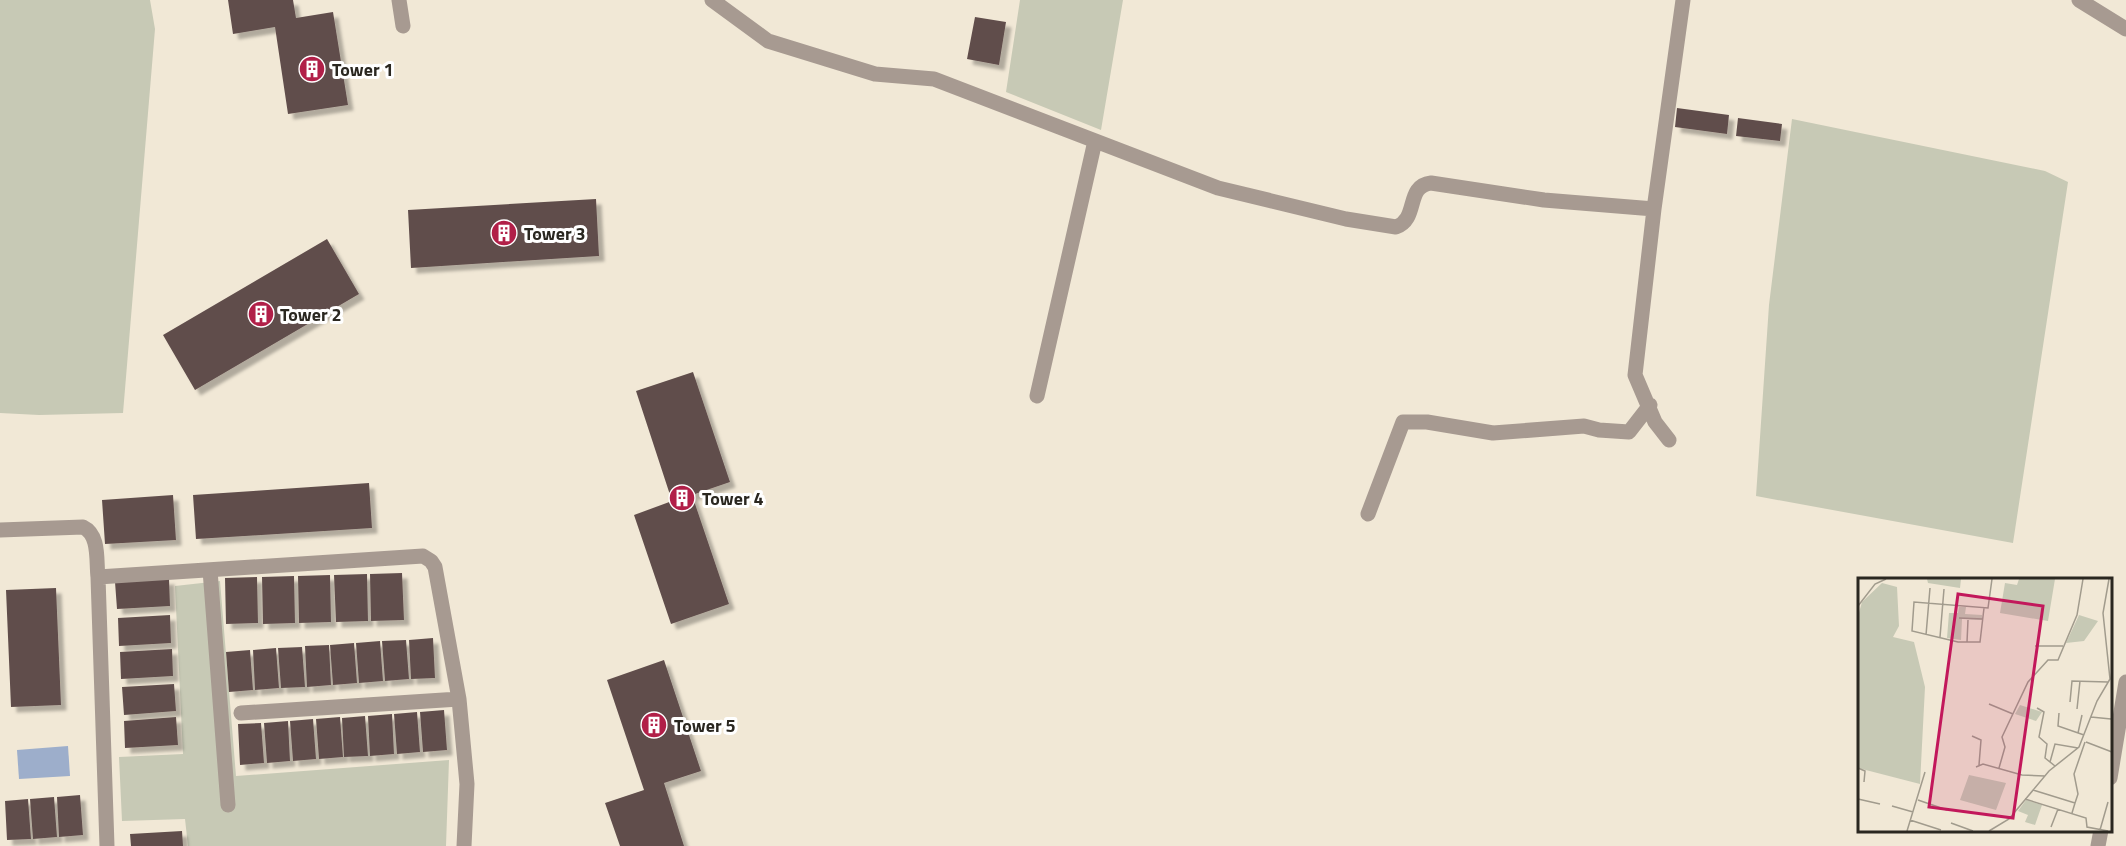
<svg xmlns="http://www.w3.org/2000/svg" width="2126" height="846" font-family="'Titillium Web',sans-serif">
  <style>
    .green { fill: #c7c9b5 }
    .water { fill: #9daecb }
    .building { fill: #614e4c; filter: url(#shadow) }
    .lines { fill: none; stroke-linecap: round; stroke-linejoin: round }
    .minor { stroke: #a79a91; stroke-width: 15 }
    .labels { text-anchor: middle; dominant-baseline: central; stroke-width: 6; stroke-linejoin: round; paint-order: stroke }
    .poi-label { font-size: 18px; font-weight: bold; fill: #2a2720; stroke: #fff; text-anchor: start }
    .inset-road { fill: none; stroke: #a19b8d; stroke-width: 1.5 }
    .view { fill: #c2185b; fill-opacity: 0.15; stroke: #c2185b; stroke-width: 3 }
    .inset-edge { fill: none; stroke: #2a2720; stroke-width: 3 }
  </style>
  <defs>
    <filter id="shadow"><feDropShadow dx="5.5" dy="5.5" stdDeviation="1.5" flood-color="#0004"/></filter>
  </defs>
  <rect width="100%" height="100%" fill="#f1e8d6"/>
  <!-- green -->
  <path class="green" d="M0 0H150L155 29 123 413 39 415 0 413Z
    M1020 0H1123L1101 130 1006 92Z
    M1792 119 2045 171 2068 182 2013 543 1756 496 1769 305Z
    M220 581 236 776 449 760 446 846H188L185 819 122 821 119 757 183 754 175 586Z"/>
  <!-- water -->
  <path class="water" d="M68 746 70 776 19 779 17 750Z"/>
  <!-- building -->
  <path class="building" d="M228 0H293L296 18 333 12 348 105 288 114 275 27 233 34Z
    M975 17 1006 22 999 65 967 59Z
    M1677 108 1729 115 1727 134 1675 127Z
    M1738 118 1782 124 1780 141 1736 136Z
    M596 199 599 256 411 268 408 210Z
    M327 239 359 294 195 390 163 335Z
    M693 372 730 482 692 495 729 604 671 624 634 515 672 501 636 391Z
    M369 483 372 528 196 539 193 495Z
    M173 495 176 540 105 544 102 500Z
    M402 573 404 620 371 621 370 574Z
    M367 574 368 621 336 622 334 575Z
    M330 575 331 622 299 623 298 576Z
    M294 576 295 623 263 624 262 577Z
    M257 577 258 623 226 624 225 578Z
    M169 579 170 606 117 609 115 582Z
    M56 588 61 705 11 707 6 590Z
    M170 615 171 643 119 646 118 618Z
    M433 638 435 678 411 679 409 640Z
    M406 640 409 679 385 681 382 641Z
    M380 641 383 681 359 683 356 643Z
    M354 643 357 683 333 685 330 645Z
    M329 645 331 685 307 687 305 646Z
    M302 647 305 687 281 688 278 648Z
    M276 648 279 688 255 690 253 650Z
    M172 649 173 676 121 679 120 652Z
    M250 650 253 690 229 692 226 652Z
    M664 660 701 771 664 783 684 846H620L605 803 644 790 607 680Z
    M174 684 176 711 124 715 122 687Z
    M444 710 447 750 423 752 420 712Z
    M417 712 420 752 397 754 394 714Z
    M392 714 394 754 370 756 368 716Z
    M365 716 368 756 344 757 342 718Z
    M176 717 178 745 125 748 124 721Z
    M340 717 343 757 319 759 316 719Z
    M313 719 316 759 293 761 290 721Z
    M288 721 290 761 267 763 264 723Z
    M261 723 264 763 240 765 238 724Z
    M80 795 83 835 59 837 57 797Z
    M54 797 57 837 33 839 30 799Z
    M28 799 31 839 7 840 5 801Z
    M182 831 183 846H131L130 834Z"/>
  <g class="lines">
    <!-- minor -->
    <path class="minor" d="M399 0 403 26
      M712 0 768 41 875 74 934 79 1218 188 1346 219 1396 227C1419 219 1405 186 1431 183L1544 200 1654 209
      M2079 0 2126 29
      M1037 396 1095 141
      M1669 440 1655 422 1635 375 1654 209 1683 0
      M1368 514 1403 422H1427L1493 433 1584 426 1599 430 1629 432 1650 405
      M0 530 83 527C100 535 96 561 98 577L107 846
      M210 570 228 805
      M98 577 423 556 431 561 435 567 459 699 467 784 464 846
      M241 713 459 699
      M2110 778 2126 682
      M2098 846 2101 830"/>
  </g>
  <!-- icons -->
  <defs>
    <symbol id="building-disc" viewBox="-11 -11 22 22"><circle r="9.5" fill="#b11f48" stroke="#fff"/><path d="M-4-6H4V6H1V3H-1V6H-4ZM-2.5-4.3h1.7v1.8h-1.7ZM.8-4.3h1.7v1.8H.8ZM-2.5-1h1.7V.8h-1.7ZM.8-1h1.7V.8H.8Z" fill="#fff"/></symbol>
  </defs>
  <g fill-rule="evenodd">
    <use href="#building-disc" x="297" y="54" width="30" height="30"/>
    <use href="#building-disc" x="489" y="218" width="30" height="30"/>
    <use href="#building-disc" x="246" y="299" width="30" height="30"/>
    <use href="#building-disc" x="667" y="483" width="30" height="30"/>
    <use href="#building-disc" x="639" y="710" width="30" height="30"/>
  </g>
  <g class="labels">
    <!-- poi labels -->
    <g class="poi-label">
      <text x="332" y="69">Tower 1</text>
      <text x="524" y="233">Tower 3</text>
      <text x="280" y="314">Tower 2</text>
      <text x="702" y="498">Tower 4</text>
      <text x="674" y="725">Tower 5</text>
    </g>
  </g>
  <!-- overview -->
  <g transform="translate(1858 578)">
    <rect width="254" height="254" fill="#f1e8d6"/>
    <path d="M69 1H103L102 10 70 5ZM161 1H197L190 43 142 35 147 5 159 7ZM24 5 39 9 41 48 35 59 56 64 67 109 62 206 0 190V38L4 24ZM101 29H108L107 36 124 37V42L104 41 103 62 89 60 91 35H100ZM221 37 240 43 226 63 208 65ZM162 127 184 134 178 143 157 136ZM111 197 148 205 138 232 102 222ZM168 222 184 227 177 247 167 244 170 237 160 233Z" fill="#c7c9b5"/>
    <path class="inset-road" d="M0 28 17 6 28 1M126 30 122 64H100L54 53 56 24 130 30 134 1M101 40 125 41M68 57 72 10M82 59 86 11M109 64 110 42M177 68H205M212 124 214 103 250 104M131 126 155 136M179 130 186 134 181 159 189 166 187 180 197 188M219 131 222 103M201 135 200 148 226 157M233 139 253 141M220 155 224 137M114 158 123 162 121 187M228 164 254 174M192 184 197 166 220 170M118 189 125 186 164 197 187 198M0 190 7 193 6 204M141 190 147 169 144 159 170 104 190 82H200L219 37 225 1M175 212 217 225 214 235M0 221 22 226M167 221 228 240 229 249 250 253M60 222 89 232M217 225 220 216 216 196 227 164M34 228 55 234M52 242 83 252M93 245 115 253M193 249 200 231M242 252 250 224M49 253 67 194M131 253 151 241 191 193 221 169 239 123 252 101 245 35 251 1"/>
    <path class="view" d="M100 16 185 28 155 240 71 229Z"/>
    <rect width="254" height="254" class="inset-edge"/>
  </g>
</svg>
